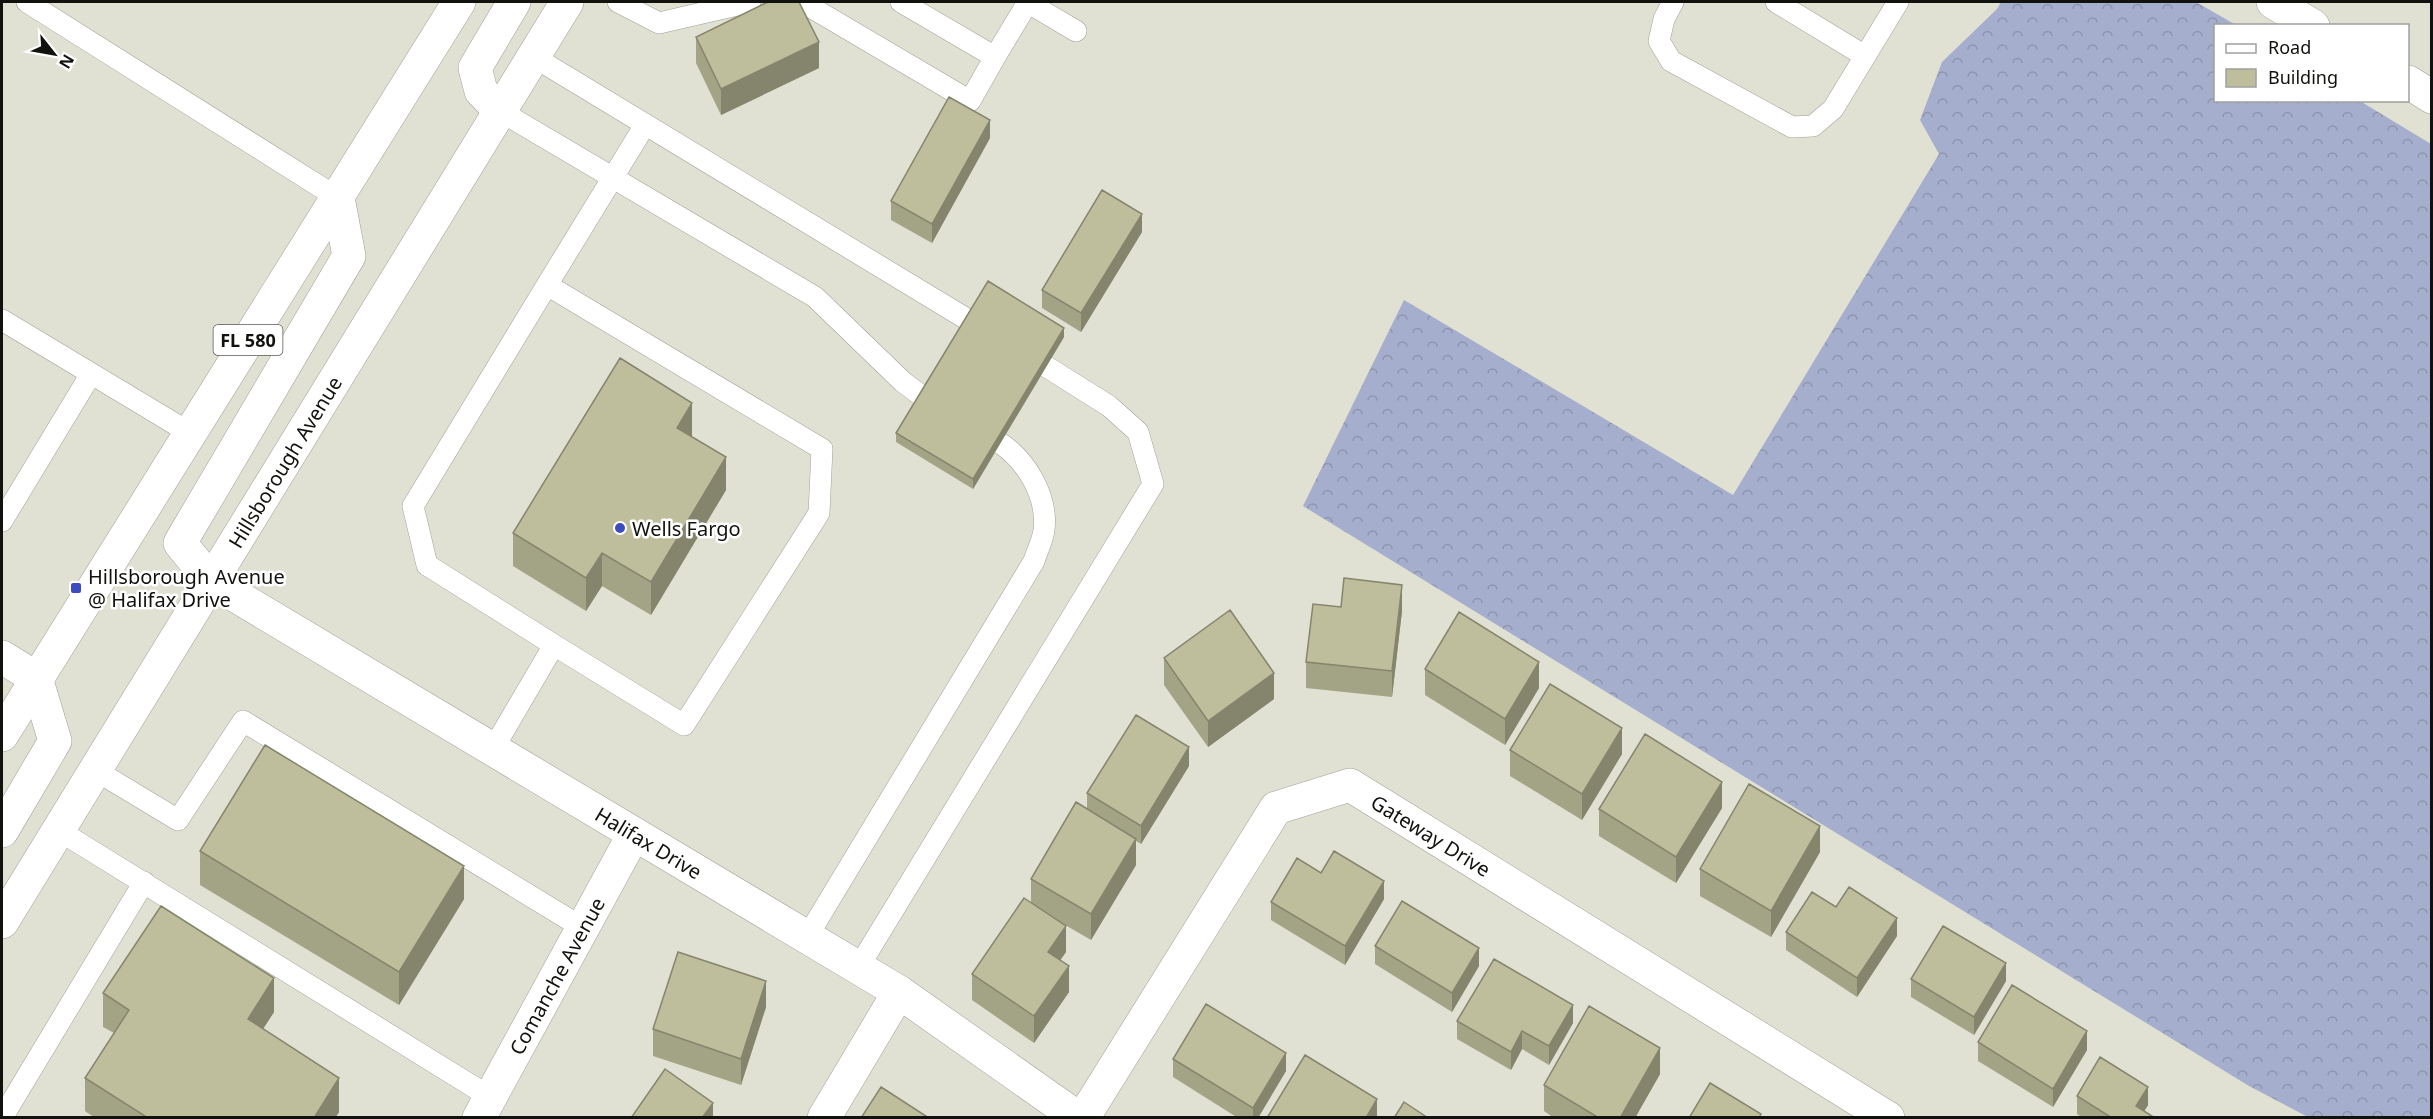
<svg xmlns="http://www.w3.org/2000/svg" width="2433" height="1119" font-family="'Noto Sans',sans-serif">
  <style>
    .forest { fill: url(#forest-crowns) }
    .lines { fill: none; stroke-linecap: round; stroke-linejoin: round }
    .lane-casing { stroke: #a1a195; stroke-width: 22 }
    .street-casing { stroke: #a1a195; stroke-width: 34 }
    .secondary-casing { stroke: #a1a195; stroke-width: 34 }
    .primary-casing { stroke: #a1a195; stroke-width: 34 }
    .lane { stroke: #fff; stroke-width: 21 }
    .street { stroke: #fff; stroke-width: 33 }
    .secondary { stroke: #fff; stroke-width: 33 }
    .primary { stroke: #fff; stroke-width: 33 }
    .wall { fill: #a3a386 }
    .shaded-wall { fill: #85856d }
    .building { fill: #bebe9c; stroke: #85856d; stroke-width: 1.5 }
    .poi-dot { fill: #3c4cbf; stroke: #fff; stroke-width: 2 }
    .labels { text-anchor: middle; dominant-baseline: central; stroke-width: 5; stroke-linejoin: round; paint-order: stroke }
    .shield { fill: #fff; stroke: #585856; stroke-width: 1.5 }
    .shield-label { font-size: 18px; font-weight: bold; fill: #11110d }
    .street-label { font-size: 20px; fill: #11110d; stroke: #fff }
    .poi-label { font-size: 20px; fill: #11110d; stroke: #fff; text-anchor: start }
  </style>
  <defs>
    <pattern id="forest-crowns" width="20" height="18" patternUnits="userSpaceOnUse" patternTransform="scale(1.5)"><rect width="20" height="18" fill="#a5aecc"/><path d="M2 6a3 3 0 1 1 6 0M12 15a3 3 0 1 1 6 0" fill="none" stroke="#8d95ae"/></pattern>
  </defs>
  <rect width="100%" height="100%" fill="#e0e0d3"/>
  <!-- forest -->
  <path class="forest" d="M2001 2H2196L2236 25 2216 26V100L2360 101 2431 144V1117H2308L2249 1086 1303 506 1404 300 1733 495 1939 154 1920 120 1942 62 1997 9Z"/>
  <g class="lines">
    <defs>
      <path id="lane" d="M27 2 338 198
        M618 2 659 23 750 2
        M802 2 970 101 995 57
        M901 2 995 57 1028 2
        M1027 2 1076 31
        M1673 2 1664 19 1659 41 1671 61 1792 127 1813 126 1833 109 1898 2
        M1776 2 1865 56
        M534 57 970 321
        M500 111 815 297 903 382 923 397
        M547 285 645 125
        M2 320 190 433
        M2 521 91 374
        M493 749 554 645 684 725 819 513 822 449 547 285 413 506 427 565 554 645
        M95 770 178 820 243 721 583 928
        M58 830 490 1097
        M807 937 1034 561C1037 551 1043 540 1044 530 1048 497 1027 461 1000 443
        M858 968 1153 484 1138 432 1109 406 1047 367
        M2 1118 144 882"/>
      <g id="street">
        <path id="s1" d="M211 581 899 992 1078 1118"/>
        <path d="M2 657 36 678"/>
        <path id="s2" d="M479 1118 634 834"/>
        <path d="M824 1118 899 992"/>
        <path id="s3" d="M1083 1118 1276 808 1350 785 1888 1118"/>
      </g>
      <path id="secondary" d="M2273 2 2313 26
        M2408 82 2432 97"/>
      <g id="primary">
        <path d="M500 111 481 91 475 68 514 2"/>
        <path d="M211 581 180 543 349 256 338 198"/>
        <path d="M2 735 459 2"/>
        <path d="M2 831 55 741 36 678"/>
        <path id="s4" d="M2 922 567 2"/>
      </g>
    </defs>
    <!-- lane casing -->
    <use href="#lane" class="lane-casing"/>
    <!-- street casing -->
    <use href="#street" class="street-casing"/>
    <!-- secondary casing -->
    <use href="#secondary" class="secondary-casing"/>
    <!-- primary casing -->
    <use href="#primary" class="primary-casing"/>
    <!-- lane -->
    <use href="#lane" class="lane"/>
    <!-- street -->
    <use href="#street" class="street"/>
    <!-- secondary -->
    <use href="#secondary" class="secondary"/>
    <!-- primary -->
    <use href="#primary" class="primary"/>
  </g>
  <!-- wall -->
  <path class="wall" d="M696 37 819 68 721 115 696 63Z
    M990 138 932 243 891 220V201Z
    M1142 232 1081 332 1042 308V290Z
    M1064 337 973 489 896 442V433Z
    M692 436V437L726 490 651 615 602 586 586 611 513 566V533Z
    M1341 607 1402 611 1392 697 1306 688V662Z
    M1164 658 1274 699 1208 747 1164 685Z
    M1425 669 1539 688 1505 745 1425 695Z
    M1510 750 1622 754 1582 820 1510 776Z
    M1189 766 1141 844 1136 841V865L1091 940 1060 922 1066 952 1060 960 1069 992 1034 1043 972 1000V974L1031 903V879L1087 809V793Z
    M1722 808 1676 883 1599 836V809Z
    M200 851 464 899 399 1005 200 885Z
    M1820 852 1771 937 1700 896V869Z
    M1321 873 1384 899 1345 965 1271 920V902Z
    M1786 932 1897 936 1857 997 1786 950Z
    M1375 946 1479 966 1452 1012 1375 964Z
    M1911 979 2006 981 1974 1035 1911 997Z
    M103 993 274 1012 263 1029 339 1112 335 1118H95L85 1111V1078L114 1033 103 1027Z
    M766 1007 741 1085 653 1056V1029Z
    M1457 1021 1573 1023 1549 1065 1522 1049 1511 1070 1457 1039Z
    M1978 1042 2087 1050 2053 1107 1978 1061Z
    M1173 1059 1286 1071 1258 1118H1238L1173 1077Z
    M1660 1074 1635 1118H1554L1544 1111V1085Z
    M2077 1096 2148 1105 2144 1111 2155 1118H2083L2077 1114Z"/>
  <!-- shaded-wall -->
  <path class="shaded-wall" d="M819 42V68L721 115V89Z
    M990 120V138L932 243V224Z
    M1142 214V232L1081 332V313Z
    M1064 328V337L973 489V479Z
    M692 403V436L677 461V428Z
    M726 457V490L651 615V582Z
    M602 553V586L586 611V578Z
    M1402 585V611L1392 697V671Z
    M1539 662V688L1505 745V719Z
    M1274 673V699L1208 747V721Z
    M1622 728V754L1582 820V794Z
    M1189 747V766L1141 844V826Z
    M1722 782V808L1676 883V857Z
    M1820 826V852L1771 937V911Z
    M1136 839V865L1091 940V914Z
    M464 866V899L399 1005V972Z
    M1384 881V899L1345 965V946Z
    M1897 918V936L1857 997V978Z
    M1066 926V952L1048 978V952Z
    M1479 948V966L1452 1012V993Z
    M2006 963V981L1974 1035V1017Z
    M1069 966V992L1034 1043V1016Z
    M274 978V1012L248 1052V1019Z
    M766 981V1007L741 1085V1059Z
    M1573 1005V1023L1549 1065V1046Z
    M1522 1031V1049L1511 1070V1052Z
    M2087 1031V1050L2053 1107V1089Z
    M1660 1048V1074L1635 1118H1620Z
    M1286 1053V1071L1258 1118H1253V1108Z
    M339 1078V1112L335 1118H314Z
    M2148 1087V1105L2140 1118 2136 1106Z
    M1377 1099V1118H1366Z
    M713 1103V1118H702Z"/>
  <!-- building -->
  <path class="building" d="M768 2H799L819 42 721 89 696 37Z
    M949 97 990 120 932 224 891 201Z
    M1102 190 1142 214 1081 313 1042 290Z
    M988 281 1064 328 973 479 896 433Z
    M620 358 692 403 677 428 726 457 651 582 602 553 586 578 513 533Z
    M1344 578 1402 585 1392 671 1306 662 1313 604 1341 607Z
    M1230 610 1274 673 1208 721 1164 658Z
    M1459 612 1539 662 1505 719 1425 669Z
    M1550 684 1622 728 1582 794 1510 750Z
    M1136 715 1189 747 1141 826 1087 793Z
    M1645 734 1722 782 1676 857 1599 809Z
    M265 745 464 866 399 972 200 851Z
    M1749 784 1820 826 1771 911 1700 869Z
    M1076 802 1136 839 1091 914 1031 879Z
    M1334 851 1384 881 1345 946 1271 902 1297 858 1321 873Z
    M1849 887 1897 918 1857 978 1786 932 1812 892 1836 907Z
    M1024 898 1066 926 1048 952 1069 966 1034 1016 972 974Z
    M1402 901 1479 948 1452 993 1375 946Z
    M161 906 274 978 248 1019 339 1078 314 1118H148L85 1078 129 1010 103 993Z
    M1943 926 2006 963 1974 1017 1911 979Z
    M678 952 766 981 741 1059 653 1029Z
    M1494 959 1573 1005 1549 1046 1522 1031 1511 1052 1457 1021Z
    M2012 985 2087 1031 2053 1089 1978 1042Z
    M1206 1004 1286 1053 1253 1108 1173 1059Z
    M1589 1006 1660 1048 1620 1118H1599L1544 1085Z
    M1305 1055 1377 1099 1366 1118H1267Z
    M2100 1057 2148 1087 2136 1106 2155 1118H2112L2077 1096Z
    M665 1069 713 1103 702 1118H631Z
    M1710 1083 1761 1114 1759 1118H1689Z
    M881 1087 929 1118H861Z
    M1404 1102 1428 1118H1394Z"/>
  <!-- markers -->
  <g class="poi-dot">
    <circle cx="620" cy="528" r="6"/>
    <rect x="70" y="582" width="12" height="12" rx="3"/>
  </g>
  <g class="labels">
    <!-- shield labels -->
    <rect class="shield" x="213.5" y="325" width="69" height="30" rx="4.5"/>
    <g class="shield-label">
      <text x="248" y="340">FL 580</text>
    </g>
    <!-- street labels -->
    <g class="street-label">
      <text stroke="none"><textPath href="#s4" startOffset="540">Hillsborough Avenue</textPath></text>
      <text stroke="none"><textPath href="#s3" startOffset="538">Gateway Drive</textPath></text>
      <text stroke="none"><textPath href="#s1" startOffset="510">Halifax Drive</textPath></text>
      <text stroke="none"><textPath href="#s2" startOffset="162">Comanche Avenue</textPath></text>
    </g>
    <!-- poi labels -->
    <g class="poi-label">
      <text x="632" y="528">Wells Fargo</text>
      <text x="88" y="576">Hillsborough Avenue<tspan x="88" dy="23">@ Halifax Drive</tspan></text>
    </g>
  </g>
  <!-- border -->
  <rect width="2433" height="1119" fill="none" stroke="#11110d" stroke-width="6"/>
  <!-- legend -->
  <rect x="2214" y="24" width="195" height="78" fill="#ffffff" stroke="#a0a09e" stroke-width="1.5"/>
  <rect x="2226" y="44" width="30" height="9" fill="#ffffff" stroke="#a0a09e" stroke-width="1.5"/>
  <text x="2268" y="54" font-size="18" fill="#11110d">Road</text>
  <rect x="2226" y="69" width="30" height="18" fill="#bebe9c" stroke="#a0a09e" stroke-width="1.5"/>
  <text x="2268" y="84" font-size="18" fill="#11110d">Building</text>
  <!-- north arrow -->
  <g transform="translate(54 54) rotate(121)" stroke="#ffffff" stroke-width="4.5" paint-order="stroke">
  <path d="M0-4.5L10 22L0 15L-10 22Z" fill="#11110d"/>
  <text y="-9" font-size="16" font-weight="bold" text-anchor="middle" fill="#11110d">N</text>
  </g>
</svg>
